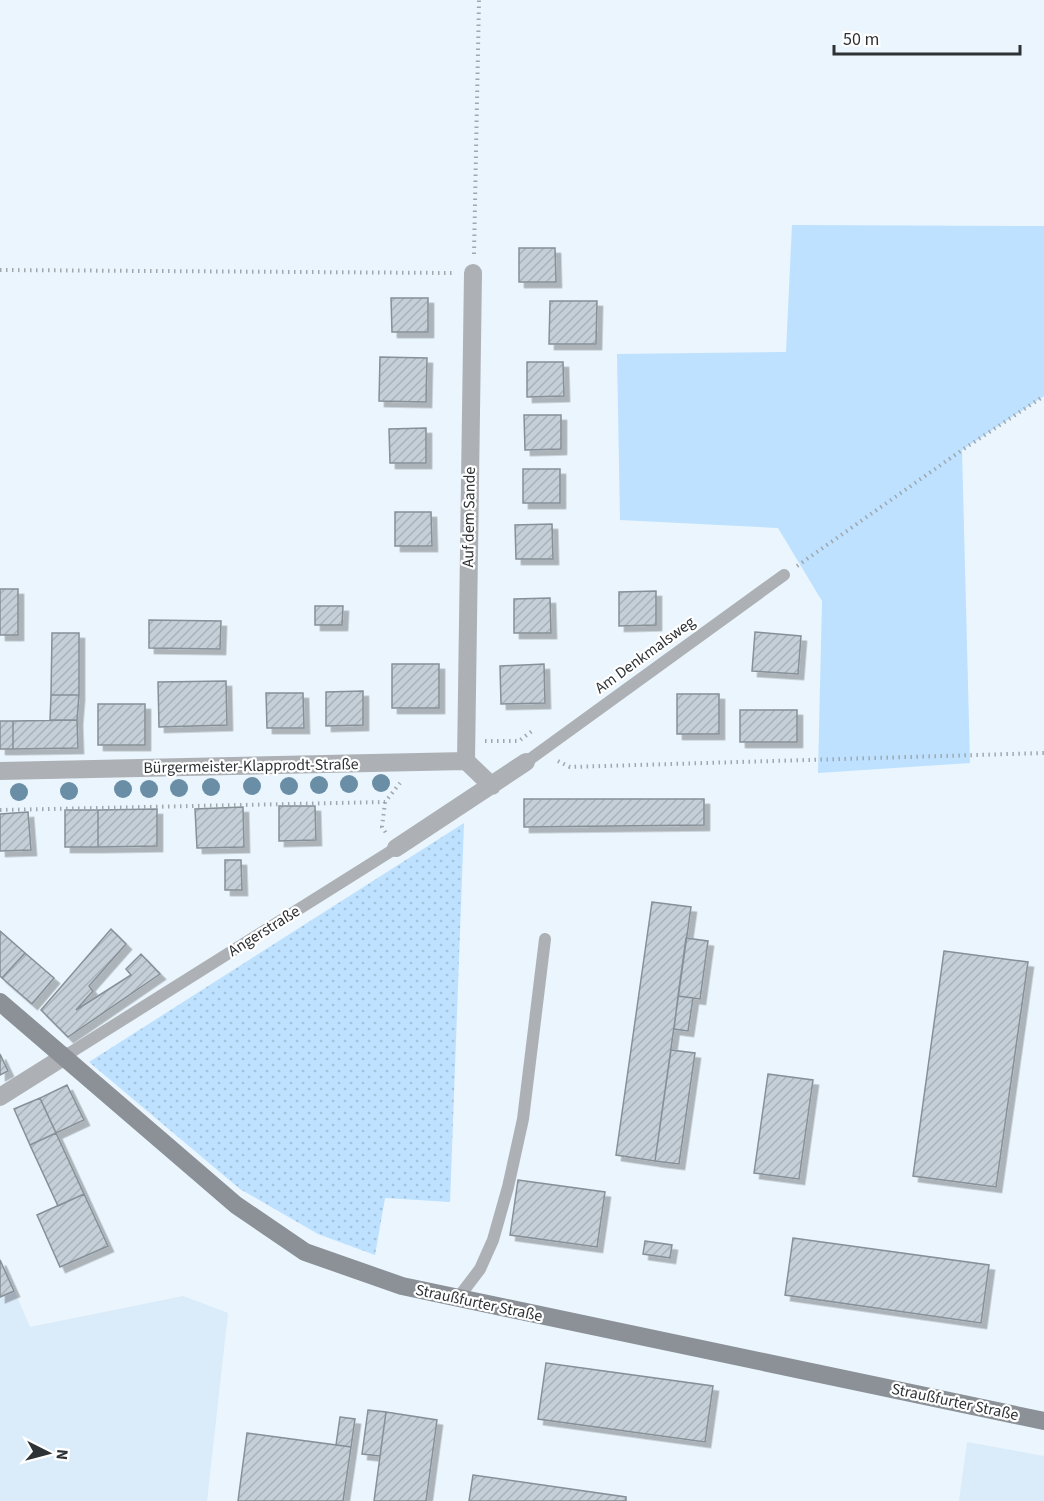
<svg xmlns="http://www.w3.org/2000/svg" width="1044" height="1501" font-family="'Source Sans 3',sans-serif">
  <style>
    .built { fill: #daebf9 }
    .grass { fill: #bde1ff }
    .garden { fill: url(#garden-dots) }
    .building { fill: url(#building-hatch); stroke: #879097; stroke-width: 1.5; filter: url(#shadow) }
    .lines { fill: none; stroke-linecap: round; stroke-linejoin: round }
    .path { stroke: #a0a8ae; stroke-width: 4; stroke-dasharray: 1.5 4.5; stroke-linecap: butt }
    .lane { stroke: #adb1b5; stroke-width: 12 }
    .street { stroke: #adb1b5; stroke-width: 18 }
    .secondary { stroke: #8b9196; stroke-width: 18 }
    .tree { fill: #698ea5 }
    .labels { text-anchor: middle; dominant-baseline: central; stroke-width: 4.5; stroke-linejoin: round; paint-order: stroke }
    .street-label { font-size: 16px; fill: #2e3235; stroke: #fff }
  </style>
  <defs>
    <pattern id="garden-dots" width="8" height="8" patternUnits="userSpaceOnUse" patternTransform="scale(1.5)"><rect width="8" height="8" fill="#bde1ff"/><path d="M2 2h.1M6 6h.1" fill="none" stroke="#a3c2db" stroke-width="1.8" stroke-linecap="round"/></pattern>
    <pattern id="building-hatch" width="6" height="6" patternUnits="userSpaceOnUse" patternTransform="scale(1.5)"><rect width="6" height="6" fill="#c5cfd7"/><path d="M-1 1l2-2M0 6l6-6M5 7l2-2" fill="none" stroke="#aab2b9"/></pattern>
    <filter id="shadow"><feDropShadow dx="5.5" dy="5.5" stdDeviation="0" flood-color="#0004"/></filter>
  </defs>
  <rect width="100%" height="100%" fill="#eaf5fd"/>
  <!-- built -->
  <path class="built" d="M0 1257 30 1327 183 1296 228 1313 207 1501H0Z
    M967 1442 1044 1456V1501H959Z"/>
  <!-- grass -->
  <path class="grass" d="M792 225 1044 226V396L962 450 970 763 818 773 822 601 778 528 620 520 617 354 786 352Z"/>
  <!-- garden -->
  <path class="garden" d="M464 823 450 1202 385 1198 375 1255 318 1234 240 1189 89 1062Z"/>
  <!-- building -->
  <path class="building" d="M519 248H555L556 282H519Z
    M391 298H428V332H392Z
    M550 301H597L596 344H549Z
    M380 357 427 358 426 402 379 401Z
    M527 362H563L564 396 527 397Z
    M524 415H561V449L525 450Z
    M426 428V463H390L389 429Z
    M523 469H560V503H523Z
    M395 512H431L432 546H395Z
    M552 524 553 559H516L515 525Z
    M0 589H18V635H0Z
    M656 591V625L619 626V592Z
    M550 598 551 633H514V599Z
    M315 606H343L342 625H315Z
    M149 620 221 621 220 649 149 648Z
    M755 632 801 636 798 674 752 671Z
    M52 633H79V695H51Z
    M392 664H439V708H392Z
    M544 664 545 703 501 704 500 666Z
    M226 681 227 725 159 727 158 682Z
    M363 691V725L326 726V692Z
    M266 693H303L304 728H267Z
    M677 694H719V734H677Z
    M51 695H79L77 720H50Z
    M98 704H145V745H98Z
    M740 710H797V742H740Z
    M77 720 78 748 13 749V721Z
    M0 721H13V749H0Z
    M524 799H704V825L524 827Z
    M279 806H315L316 840 279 841Z
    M243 807 244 847 197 848 195 809Z
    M157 809V846L98 847V810Z
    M65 810H98V847H65Z
    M28 812 31 850 0 851V814Z
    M225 860H241L242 890H225Z
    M652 902 691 907 655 1161 616 1155Z
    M111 929 126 944 89 986 93 991 76 1010 131 975 126 969 141 954 160 974 68 1037 41 1010Z
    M0 931 25 953 2 978 0 976Z
    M686 938 708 941 700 999 678 996Z
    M944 951 1028 962 996 1187 913 1176Z
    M25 953 54 978 32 1004 2 978Z
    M678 996 693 998 688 1031 674 1029Z
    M671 1050 695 1053 679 1164 655 1161Z
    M0 1054 8 1071 0 1075Z
    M768 1074 813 1080 799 1179 754 1173Z
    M67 1085 84 1120 56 1133 40 1098Z
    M40 1098 56 1133 30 1145 14 1109Z
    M56 1133 84 1194 58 1206 30 1145Z
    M518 1180 605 1192 597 1247 510 1235Z
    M84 1194 108 1246 60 1267 37 1215Z
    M793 1238 989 1265 981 1323 785 1295Z
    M645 1241 672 1245 670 1258 643 1254Z
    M0 1260 14 1291 0 1297Z
    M546 1363 713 1386 705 1442 538 1419Z
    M368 1410 386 1412 380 1456 362 1454Z
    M386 1412 437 1420 426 1501H374Z
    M340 1417 355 1419 351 1447 336 1445Z
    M247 1433 351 1447 343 1501H238Z
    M473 1475 626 1497V1501H469Z"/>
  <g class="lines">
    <!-- path -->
    <path class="path" d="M474 254 479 0
      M0 270 452 273
      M797 566 962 450 1044 396
      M485 741H519L532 731
      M558 761 570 767 1044 753
      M385 802 382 827 386 833
      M0 810 385 802 400 783"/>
    <!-- lane -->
    <path class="lane" d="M526 762 784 575
      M65 1056 396 848
      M458 1298 480 1269 493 1240 508 1187 523 1119 545 939"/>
    <!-- street -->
    <path class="street" d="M466 761 473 273
      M0 771 466 761 492 786
      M396 848 526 762
      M0 1097 65 1056"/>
    <!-- secondary -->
    <path class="secondary" d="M0 1002 236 1205 305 1252 402 1286 1044 1421"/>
  </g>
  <!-- trees -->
  <g class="tree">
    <circle cx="381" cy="783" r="9"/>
    <circle cx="349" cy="784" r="9"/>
    <circle cx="319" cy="785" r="9"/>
    <circle cx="252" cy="786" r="9"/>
    <circle cx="289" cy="786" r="9"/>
    <circle cx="211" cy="787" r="9"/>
    <circle cx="179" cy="788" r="9"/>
    <circle cx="123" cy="789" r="9"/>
    <circle cx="149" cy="789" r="9"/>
    <circle cx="69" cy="791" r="9"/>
    <circle cx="19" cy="792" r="9"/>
  </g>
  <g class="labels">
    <!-- street labels -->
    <g class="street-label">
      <text transform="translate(469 517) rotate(-89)">Auf dem Sande</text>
      <text transform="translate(645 655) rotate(-36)">Am Denkmalsweg</text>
      <text transform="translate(251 766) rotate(-1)">Bürgermeister-Klapprodt-Straße</text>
      <text transform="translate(264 931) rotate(-32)">Angerstraße</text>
      <text transform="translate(479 1303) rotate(12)">Straußfurter Straße</text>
      <text transform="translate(955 1402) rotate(12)">Straußfurter Straße</text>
    </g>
  </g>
  <!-- north arrow -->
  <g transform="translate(48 1453) rotate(96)" stroke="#ffffff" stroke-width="4.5" paint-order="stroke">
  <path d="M0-4.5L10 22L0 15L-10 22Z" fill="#2e3235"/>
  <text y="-9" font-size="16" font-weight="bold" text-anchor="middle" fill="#2e3235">N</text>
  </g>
  <!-- scale -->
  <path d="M834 45v9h186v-9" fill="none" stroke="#2e3235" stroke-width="3"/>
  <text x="843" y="45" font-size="18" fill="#2e3235" stroke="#ffffff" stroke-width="4.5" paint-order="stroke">50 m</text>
</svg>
